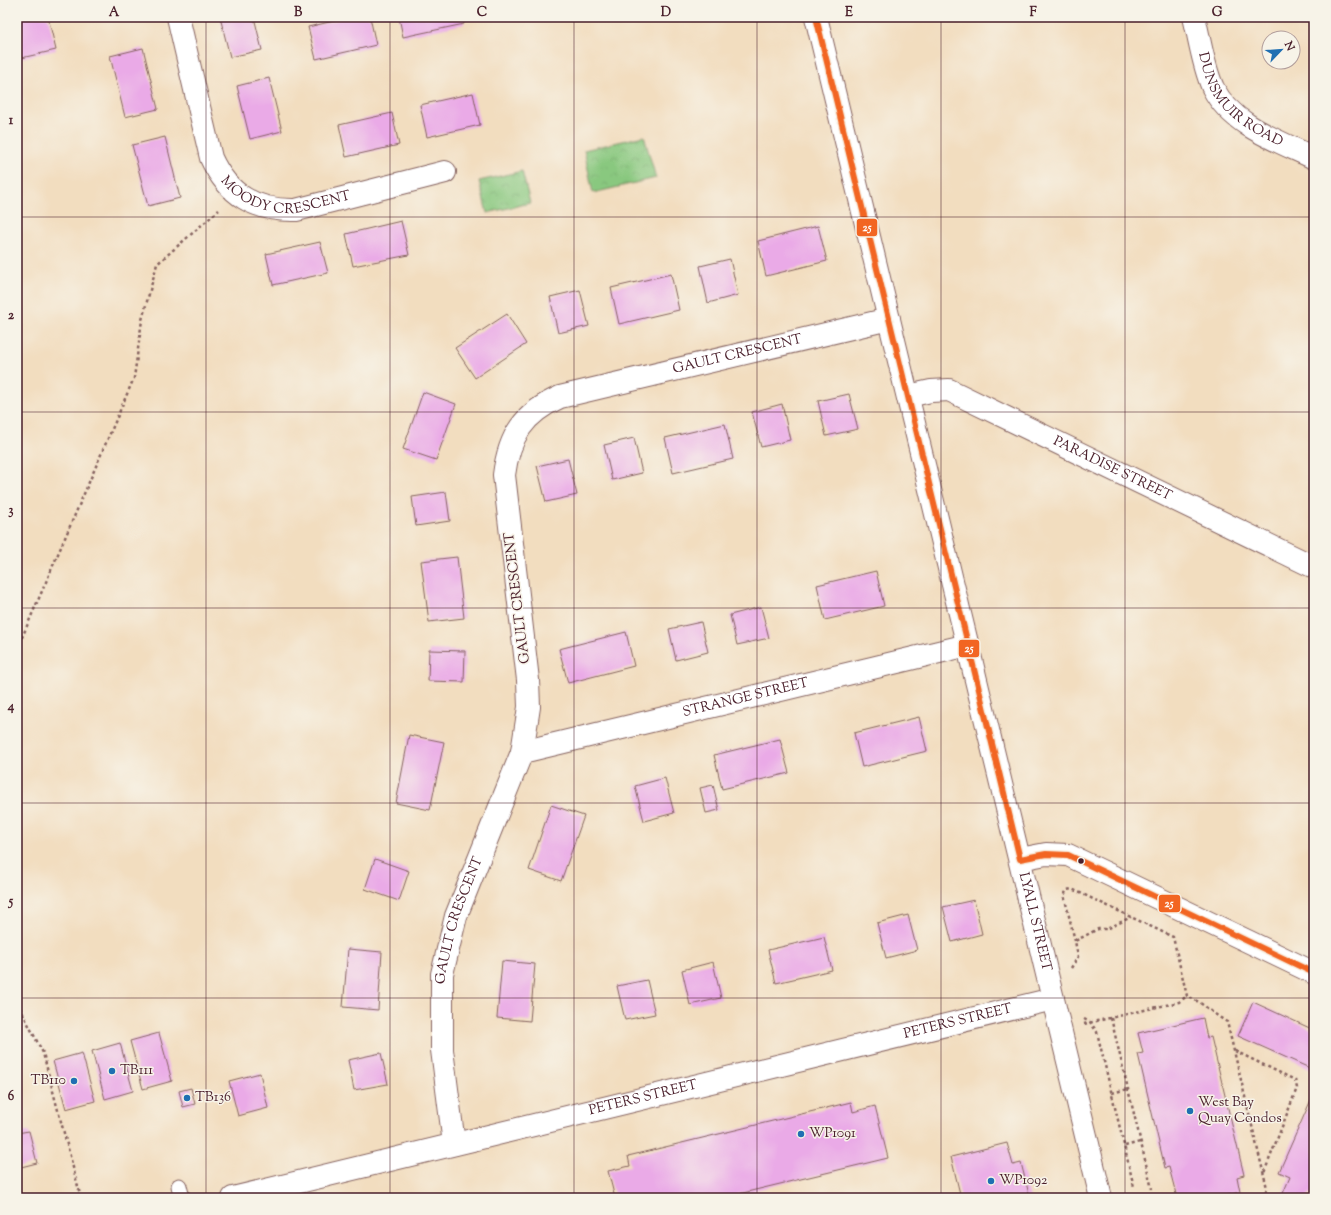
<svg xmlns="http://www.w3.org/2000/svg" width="1331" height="1215" font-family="'Sorts Mill Goudy',serif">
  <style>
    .park { fill: url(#park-crowns); stroke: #6a7455 }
    .building { fill: #eaaae7 }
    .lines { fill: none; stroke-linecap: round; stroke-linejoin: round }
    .service-casing { stroke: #85625f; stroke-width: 17 }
    .minor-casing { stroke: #85625f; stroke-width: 24 }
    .path { stroke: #85625f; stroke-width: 2.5; stroke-dasharray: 3 3; stroke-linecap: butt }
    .service { stroke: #fff; stroke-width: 15 }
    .minor { stroke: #fff; stroke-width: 22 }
    .bus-1-casing { stroke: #f7f3e8; stroke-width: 9 }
    .bus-1 { stroke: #f26522; stroke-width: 6 }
    .grid { fill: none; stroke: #4a1f2b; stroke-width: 1; stroke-opacity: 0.55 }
    .bus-dot { fill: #4a1f2b; stroke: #f7f3e8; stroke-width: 1.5 }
    .poi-dot { fill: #1f6fb2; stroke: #f7f3e8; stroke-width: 1.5 }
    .labels { text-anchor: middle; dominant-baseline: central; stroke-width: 3; stroke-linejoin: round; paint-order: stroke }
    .street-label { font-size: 14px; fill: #4a1f2b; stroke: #f7f3e8 }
    .poi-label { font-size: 14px; fill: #4a1f2b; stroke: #f7f3e8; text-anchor: start }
    .line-badge { stroke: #f7f3e8; stroke-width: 1.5 }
    .badge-label { font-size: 11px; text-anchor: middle; font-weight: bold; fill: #fff }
    .neatline { fill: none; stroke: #4a1f2b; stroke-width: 1.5 }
    .grid-label { font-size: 13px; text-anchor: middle; font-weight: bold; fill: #4a1f2b }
  </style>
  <defs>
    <pattern id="park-crowns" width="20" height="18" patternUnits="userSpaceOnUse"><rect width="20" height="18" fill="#89c87f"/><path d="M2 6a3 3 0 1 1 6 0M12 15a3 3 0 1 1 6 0" fill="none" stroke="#78ab6e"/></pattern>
  </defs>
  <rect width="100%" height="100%" fill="#f7f3e8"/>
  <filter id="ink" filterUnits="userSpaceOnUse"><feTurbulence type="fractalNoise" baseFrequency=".025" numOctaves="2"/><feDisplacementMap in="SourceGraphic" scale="8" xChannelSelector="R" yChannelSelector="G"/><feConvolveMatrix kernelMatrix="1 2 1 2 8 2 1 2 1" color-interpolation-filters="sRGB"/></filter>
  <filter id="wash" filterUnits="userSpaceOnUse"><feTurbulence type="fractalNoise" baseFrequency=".012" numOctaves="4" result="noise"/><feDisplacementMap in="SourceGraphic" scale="16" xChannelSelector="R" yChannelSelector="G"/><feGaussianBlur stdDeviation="0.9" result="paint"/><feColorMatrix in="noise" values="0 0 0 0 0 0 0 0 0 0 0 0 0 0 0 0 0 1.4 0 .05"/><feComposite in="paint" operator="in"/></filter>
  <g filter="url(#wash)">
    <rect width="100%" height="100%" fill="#f2ddbf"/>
    <!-- park -->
    <path class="park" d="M644 136 656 178 593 193 584 150Z
      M522 171 530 203 487 213 479 181Z"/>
    <g id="blocks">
      <!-- building -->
      <path class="building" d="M17 17H48L56 50 17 59Z
        M220 17H254L262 50 230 57Z
        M351 17H370L376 45 316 59 308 27Z
        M399 17H463L464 24 403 37Z
        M143 48 158 109 125 117 110 56Z
        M269 78 282 131 250 139 237 86Z
        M473 93 480 125 427 137 420 105Z
        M392 113 399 145 346 157 339 125Z
        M165 137 180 198 148 206 132 145Z
        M401 221 409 255 353 266 346 234Z
        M818 226 827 261 766 276 758 241Z
        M320 242 328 273 273 285 266 254Z
        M730 259 738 295 708 303 700 266Z
        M671 274 679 310 619 324 611 288Z
        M580 290 589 326 558 333 550 297Z
        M507 314 526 344 475 378 455 348Z
        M423 392 456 404 436 460 403 449Z
        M849 394 858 429 826 436 818 401Z
        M782 404 790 440 761 447 752 412Z
        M725 424 733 459 673 473 665 438Z
        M634 438 642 473 612 480 604 445Z
        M568 459 577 495 546 502 537 466Z
        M446 492 450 521 416 526 412 497Z
        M457 557 464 618 429 622 421 561Z
        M876 571 884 606 825 620 817 585Z
        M761 607 769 638 737 645 730 615Z
        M701 622 708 652 676 660 669 629Z
        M626 632 634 666 568 683 559 649Z
        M429 650 465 651 464 682 428 681Z
        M919 717 927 751 862 767 854 733Z
        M409 735 444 742 430 810 396 803Z
        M780 739 789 773 722 789 714 755Z
        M665 778 674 813 644 821 635 786Z
        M713 785 719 810 706 813 700 788Z
        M551 805 584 816 561 881 529 870Z
        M375 859 409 871 399 901 365 889Z
        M974 900 982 934 952 942 943 907Z
        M908 915 917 950 886 958 877 923Z
        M824 937 832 970 776 983 768 950Z
        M348 949 382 952 378 1010 343 1007Z
        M502 961 535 964 530 1021 497 1018Z
        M713 962 721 998 690 1005 682 970Z
        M647 980 655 1014 625 1020 617 986Z
        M1253 1002 1314 1030V1070L1238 1036Z
        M1203 1018 1207 1038 1211 1037 1244 1175 1237 1177 1240 1192 1216 1198H1177L1169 1167 1165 1168 1138 1054 1143 1053 1138 1033Z
        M159 1033 172 1081 143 1089 130 1041Z
        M120 1043 133 1091 105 1099 92 1051Z
        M82 1053 95 1101 66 1109 53 1061Z
        M381 1053 388 1084 354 1090 348 1060Z
        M260 1073 268 1108 238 1116 229 1081Z
        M191 1088 195 1104 183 1107 179 1091Z
        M1314 1093V1196L1310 1194 1308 1198H1281L1290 1177 1279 1172Z
        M851 1102 853 1112 875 1106 888 1158 722 1198H615L608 1171 630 1166 628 1156Z
        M29 1131 37 1163 17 1168V1133Z
        M1007 1143 1013 1165 1021 1163 1030 1198H961L951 1157Z"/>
    </g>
  </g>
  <g filter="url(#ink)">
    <use href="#blocks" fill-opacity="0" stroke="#85625f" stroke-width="1"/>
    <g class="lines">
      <defs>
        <path id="service" d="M179 1186 182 1198"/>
        <g id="minor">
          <path id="s1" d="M178 17 211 158C228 195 255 211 296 210L445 172"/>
          <path id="s2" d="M816 17 1101 1198"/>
          <path id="s3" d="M1194 17C1200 40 1203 66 1213 88 1232 126 1279 141 1314 158"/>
          <path id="s4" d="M908 396 931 391 949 390 1314 567"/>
          <path id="s5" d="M522 752 968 645"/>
          <path d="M1020 859 1046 854 1068 855 1314 973"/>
          <path id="s6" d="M454 1144 442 1050V974L456 916 522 752 529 707 528 680 504 475C509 436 524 413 560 397L889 319"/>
          <path id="s7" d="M233 1198 1053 999"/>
        </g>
      </defs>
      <!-- service casing -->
      <use href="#service" class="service-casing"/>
      <!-- minor casing -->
      <use href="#minor" class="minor-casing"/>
      <!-- path -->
      <path class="path" d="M17 649 134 378 142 320 157 264 219 210
        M1075 941 1064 895 1067 890 1072 889 1173 937 1187 996C1202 1002 1213 1014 1227 1022L1267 1188 1263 1198
        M1071 968 1078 957 1075 941 1098 929H1107L1131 917
        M17 1002 43 1053 81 1198
        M1111 1018 1152 1189
        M1084 1019 1090 1022 1097 1032 1134 1187
        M1084 1024 1179 1002 1187 996
        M1235 1051 1295 1080 1297 1088 1264 1173
        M1112 1093 1128 1089
        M1125 1146 1140 1142"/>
      <!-- service -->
      <use href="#service" class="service"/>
      <!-- minor -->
      <use href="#minor" class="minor"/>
      <defs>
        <path id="bus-1" d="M816 17 1020 859
          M1020 859 1046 854 1068 855 1314 973"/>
      </defs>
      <!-- bus-1 casing -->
      <use href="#bus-1" class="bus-1-casing"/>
      <!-- bus-1 -->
      <use href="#bus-1" class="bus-1"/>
    </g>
  </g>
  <!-- grid -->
  <path class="grid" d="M206 17V1198M390 17V1198M574 17V1198M757 17V1198M941 17V1198M1125 17V1198M17 217H1314M17 412H1314M17 608H1314M17 803H1314M17 998H1314"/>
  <!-- markers -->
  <circle class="bus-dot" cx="1081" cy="861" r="3.5"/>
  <g class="poi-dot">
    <circle cx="112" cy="1071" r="4"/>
    <circle cx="74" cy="1081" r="4"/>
    <circle cx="187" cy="1098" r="4"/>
    <circle cx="1190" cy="1111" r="4"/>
    <circle cx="801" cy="1134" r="4"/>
    <circle cx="991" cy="1181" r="4"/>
  </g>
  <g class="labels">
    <!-- street labels -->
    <g class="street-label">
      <text stroke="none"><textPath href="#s3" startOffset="100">DUNSMUIR ROAD</textPath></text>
      <text stroke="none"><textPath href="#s1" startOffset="238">MOODY CRESCENT</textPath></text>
      <text stroke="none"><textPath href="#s6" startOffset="970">GAULT CRESCENT</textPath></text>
      <text stroke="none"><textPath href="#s4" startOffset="223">PARADISE STREET</textPath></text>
      <text transform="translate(518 598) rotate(-97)">GAULT CRESCENT</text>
      <text stroke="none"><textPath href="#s5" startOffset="230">STRANGE STREET</textPath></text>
      <text stroke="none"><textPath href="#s6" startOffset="227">GAULT CRESCENT</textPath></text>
      <text stroke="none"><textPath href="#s2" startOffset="931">LYALL STREET</textPath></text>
      <text stroke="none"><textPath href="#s7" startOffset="746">PETERS STREET</textPath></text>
      <text stroke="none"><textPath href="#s7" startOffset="422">PETERS STREET</textPath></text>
    </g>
    <!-- poi labels -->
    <g class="poi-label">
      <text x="120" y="1071">TB111</text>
      <text x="66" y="1081" text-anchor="end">TB110</text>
      <text x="195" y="1098">TB136</text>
      <text x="1198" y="1103">West Bay<tspan x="1198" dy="16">Quay Condos</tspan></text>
      <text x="809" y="1134">WP1091</text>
      <text x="999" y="1181">WP1092</text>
    </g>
  </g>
  <g class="line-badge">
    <rect x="856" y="218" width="22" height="19" rx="4" fill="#f26522"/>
    <rect x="958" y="639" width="22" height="19" rx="4" fill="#f26522"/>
    <rect x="1158" y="894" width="23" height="19" rx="4" fill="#f26522"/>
  </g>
  <g class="badge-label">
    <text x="867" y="231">25</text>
    <text x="969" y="652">25</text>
    <text x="1169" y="907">25</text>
  </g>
  <!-- margin -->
  <rect width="1331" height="1215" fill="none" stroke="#f7f3e8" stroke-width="44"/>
  <!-- north arrow -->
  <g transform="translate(1281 50) rotate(65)"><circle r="19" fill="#f7f3e8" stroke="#b29e9c"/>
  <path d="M0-3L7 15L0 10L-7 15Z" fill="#1f6fb2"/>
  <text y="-6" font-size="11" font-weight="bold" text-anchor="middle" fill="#4a1f2b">N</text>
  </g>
  <rect x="22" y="22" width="1287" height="1171" class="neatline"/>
  <g class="grid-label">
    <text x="114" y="16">A</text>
    <text x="298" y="16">B</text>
    <text x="482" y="16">C</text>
    <text x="666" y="16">D</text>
    <text x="849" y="16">E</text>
    <text x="1033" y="16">F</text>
    <text x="1217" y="16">G</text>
    <text x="11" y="124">1</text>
    <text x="11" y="319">2</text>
    <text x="11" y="514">3</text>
    <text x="11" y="710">4</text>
    <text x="11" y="905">5</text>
    <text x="11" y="1100">6</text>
  </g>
</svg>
